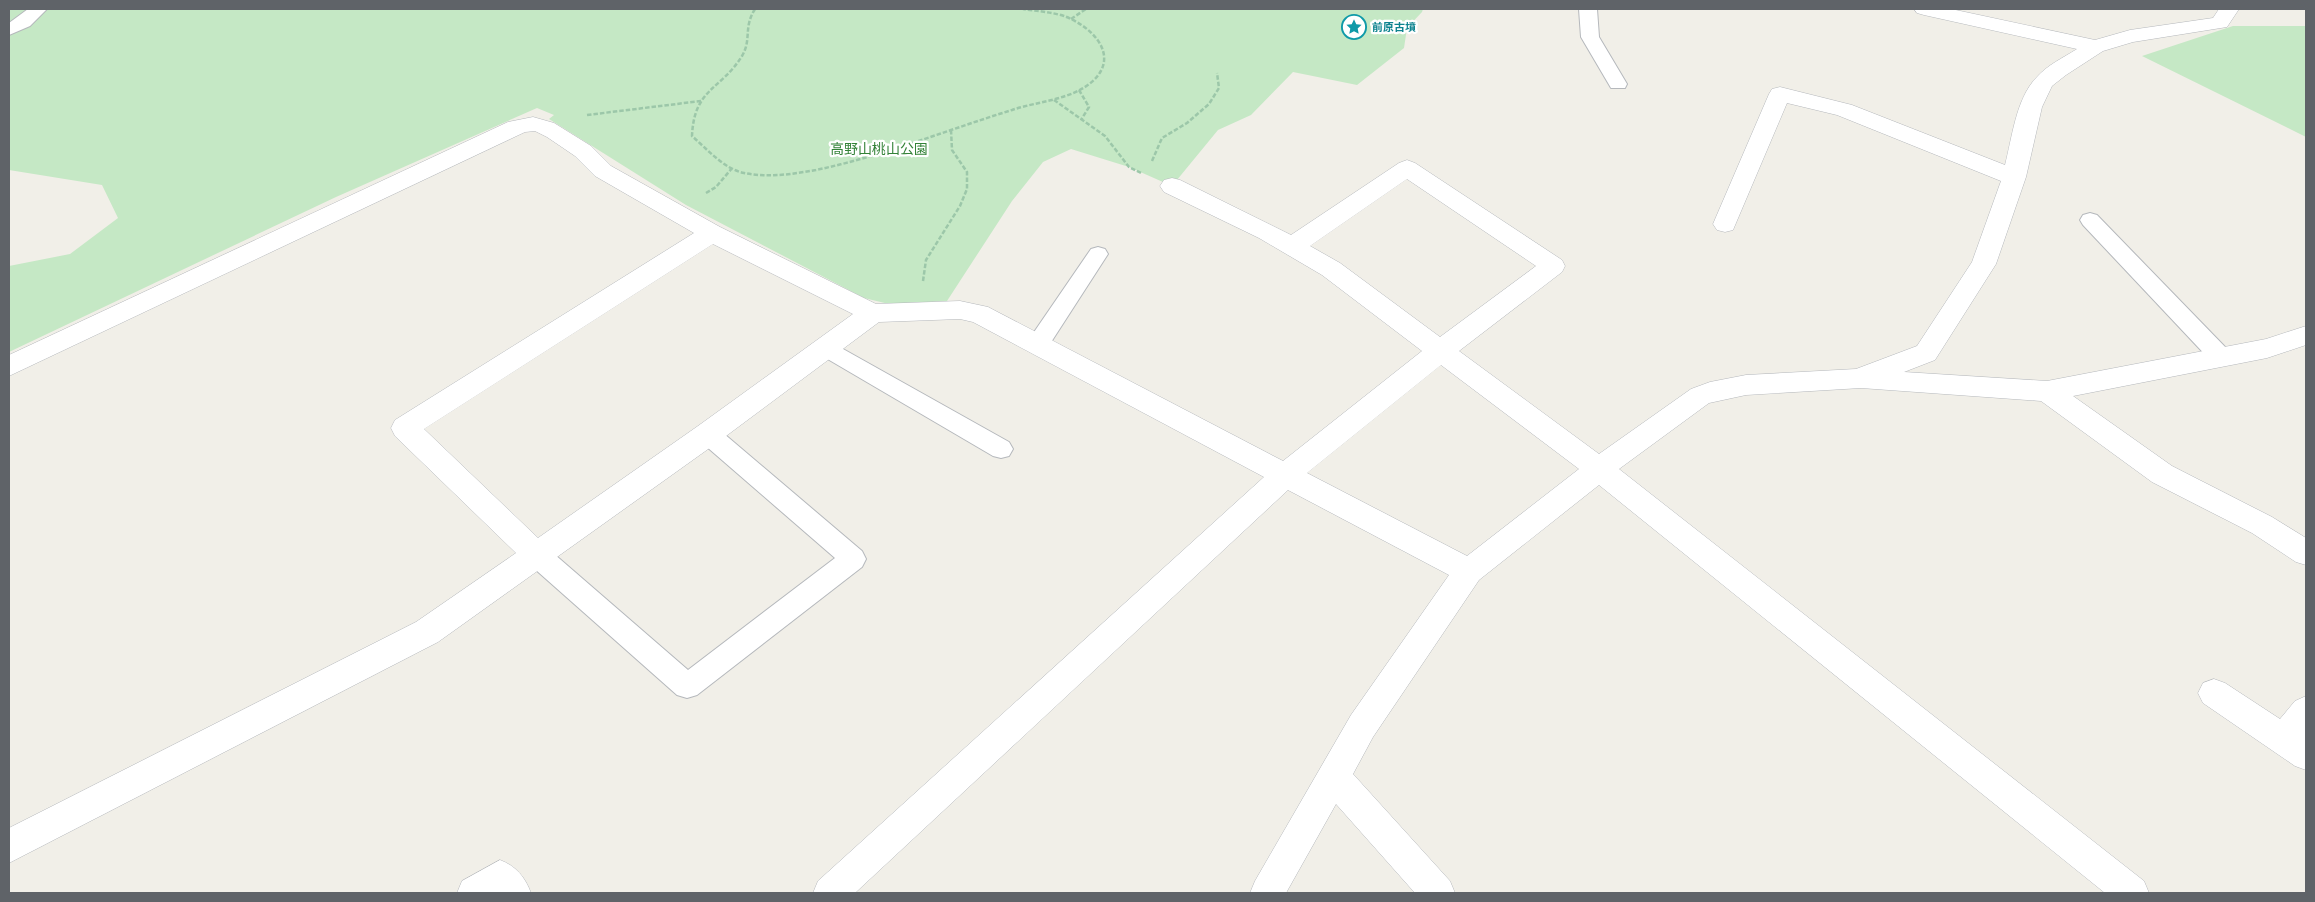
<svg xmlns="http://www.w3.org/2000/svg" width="2315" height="902" font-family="'Space Grotesk','Noto Sans JP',sans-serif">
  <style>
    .green { fill: #c5e8c5 }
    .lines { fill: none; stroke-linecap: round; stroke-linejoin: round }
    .lane-casing { stroke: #b5b8bc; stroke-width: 2 }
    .street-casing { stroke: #b5b8bc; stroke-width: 1 }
    .path { stroke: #9cc7a9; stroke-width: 2.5; stroke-dasharray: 4.5 2; stroke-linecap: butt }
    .lane { fill: #fff; fill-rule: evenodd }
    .street { fill: #fff; fill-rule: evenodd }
    .labels { text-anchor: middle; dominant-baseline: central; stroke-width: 4.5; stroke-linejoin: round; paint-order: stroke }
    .far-culture-label { font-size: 11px; font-weight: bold; fill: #0d838f; stroke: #fff; text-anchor: start }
    .park-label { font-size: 14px; fill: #348238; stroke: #fff }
  </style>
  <rect width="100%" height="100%" fill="#f1efe8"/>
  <!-- green -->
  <path class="green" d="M9 9H1423L1422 12 1407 28 1404 48 1357 85 1293 72 1251 115 1218 130 1172 186 1129 167 1071 149 1043 162 1012 201 947 301 889 304 864 298 686 205 549 119 554 115 537 108 336 197 9 352V266L70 254 118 218 102 185 9 170Z
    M2233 26H2306V137L2142 56Z"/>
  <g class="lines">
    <defs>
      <path id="lane" d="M28 9H47L30 26 9 35V23Z
        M1579 9H1597L1599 37 1627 84 1625 88H1611L1581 37Z
        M2090 213 2097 215 2229 351 2232 357 2229 363 2221 365 2213 363 2083 225 2080 220 2083 215Z
        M1098 247 1105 249 1108 254 1046 350 1038 352 1030 350 1027 344 1030 338 1091 249Z
        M827 340 1009 442 1013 449 1009 456 1001 458 993 456 819 354 816 348 819 342Z
        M708 425 716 427 862 551 866 559 862 567 697 695 687 698 677 695 528 563 524 555 528 547 537 544 546 547 688 670 835 558 700 441 696 434 700 427Z"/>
      <path id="street" d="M1914 9H1951L2095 40 2130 30 2213 18 2219 9H2239L2227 27 2133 42 2103 51 2066 75 2052 86 2042 107 2026 177 1996 264 1935 360 1904 372 2047 381 2266 339 2306 326V345L2267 358 2073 396 2172 466 2272 517 2306 538V565L2296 562 2252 533 2152 482 2041 401 1861 388 1746 395 1709 403 1619 469 2144 881 2149 893H2105L1599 485 1479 580 1373 737 1353 774 1450 881 1455 893H1415L1336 804 1286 893H1250L1255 881 1351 715 1449 575 1288 490 855 893H813L818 881 1264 477 973 322 960 319 879 322 718 442 438 642 9 863V828L416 622 516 553 395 436 391 428 395 420 694 233 595 176 575 156 547 137 535 131 525 132 9 376V355L508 122 533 117 554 123 591 146 611 166 720 227 876 304 960 301 988 307 1283 461 1422 351 1322 275 1259 238 1164 192 1160 186 1164 180 1172 178 1180 180 1291 235 1399 163 1407 160 1415 163 1562 260 1565 266 1562 272 1459 351 1599 454 1691 389 1710 382 1746 375 1856 369 1917 346 1972 262 2001 181 1837 115 1787 103 1733 230 1725 232 1717 230 1713 224 1769 94 1772 89 1780 87 1852 105 2005 165C2012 138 2016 99 2036 78 2047 65 2063 58 2077 49L1924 15 1917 13ZM1407 179 1536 266 1440 337 1340 263 1310 246ZM713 244 853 314 698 426 538 538 424 429ZM1441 365 1579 469 1467 556 1307 473Z
        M2214 679 2225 683 2280 719 2295 701 2306 696V770L2295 766 2203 703 2198 693 2203 683Z
        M500 860C516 866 525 877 531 893H457L462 881Z"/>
    </defs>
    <!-- lane casing -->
    <use href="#lane" class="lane-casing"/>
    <!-- street casing -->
    <use href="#street" class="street-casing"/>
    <!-- path -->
    <path class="path" d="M755 9C743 28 752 39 742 56 721 90 694 88 692 136 707 149 724 169 744 173 768 178 793 174 816 170 883 156 947 130 1012 110 1038 101 1073 100 1094 80 1120 54 1091 26 1064 16 1051 12 1037 11 1023 9
      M1071 19 1086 9
      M1079 90 1089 107 1081 120
      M1054 100 1105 136 1129 167 1141 173
      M587 115 701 101
      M1152 161 1162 138 1187 123 1209 104 1219 88 1217 73
      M706 193 716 187 733 167
      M923 281 926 260 960 206 967 189V172L952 150 951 130"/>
    <!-- lane -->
    <use href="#lane" class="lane"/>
    <!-- street -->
    <use href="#street" class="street"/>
  </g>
  <!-- icons -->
  <defs>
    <symbol id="sight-ring" viewBox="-11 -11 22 22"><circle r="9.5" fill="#fff" stroke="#0f9aa8" stroke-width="1.5"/><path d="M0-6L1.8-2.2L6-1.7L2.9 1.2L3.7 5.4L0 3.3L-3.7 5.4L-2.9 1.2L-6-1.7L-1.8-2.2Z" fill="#0f9aa8"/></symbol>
  </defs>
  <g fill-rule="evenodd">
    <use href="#sight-ring" x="1340" y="13" width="28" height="28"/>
  </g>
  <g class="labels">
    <!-- far-culture labels -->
    <g class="far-culture-label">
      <text x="1372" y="27">前原古墳</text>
    </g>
    <!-- park labels -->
    <g class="park-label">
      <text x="879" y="149">高野山桃山公園</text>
    </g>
  </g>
  <!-- border -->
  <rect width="2315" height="902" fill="none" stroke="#5f6368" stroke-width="20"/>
</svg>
